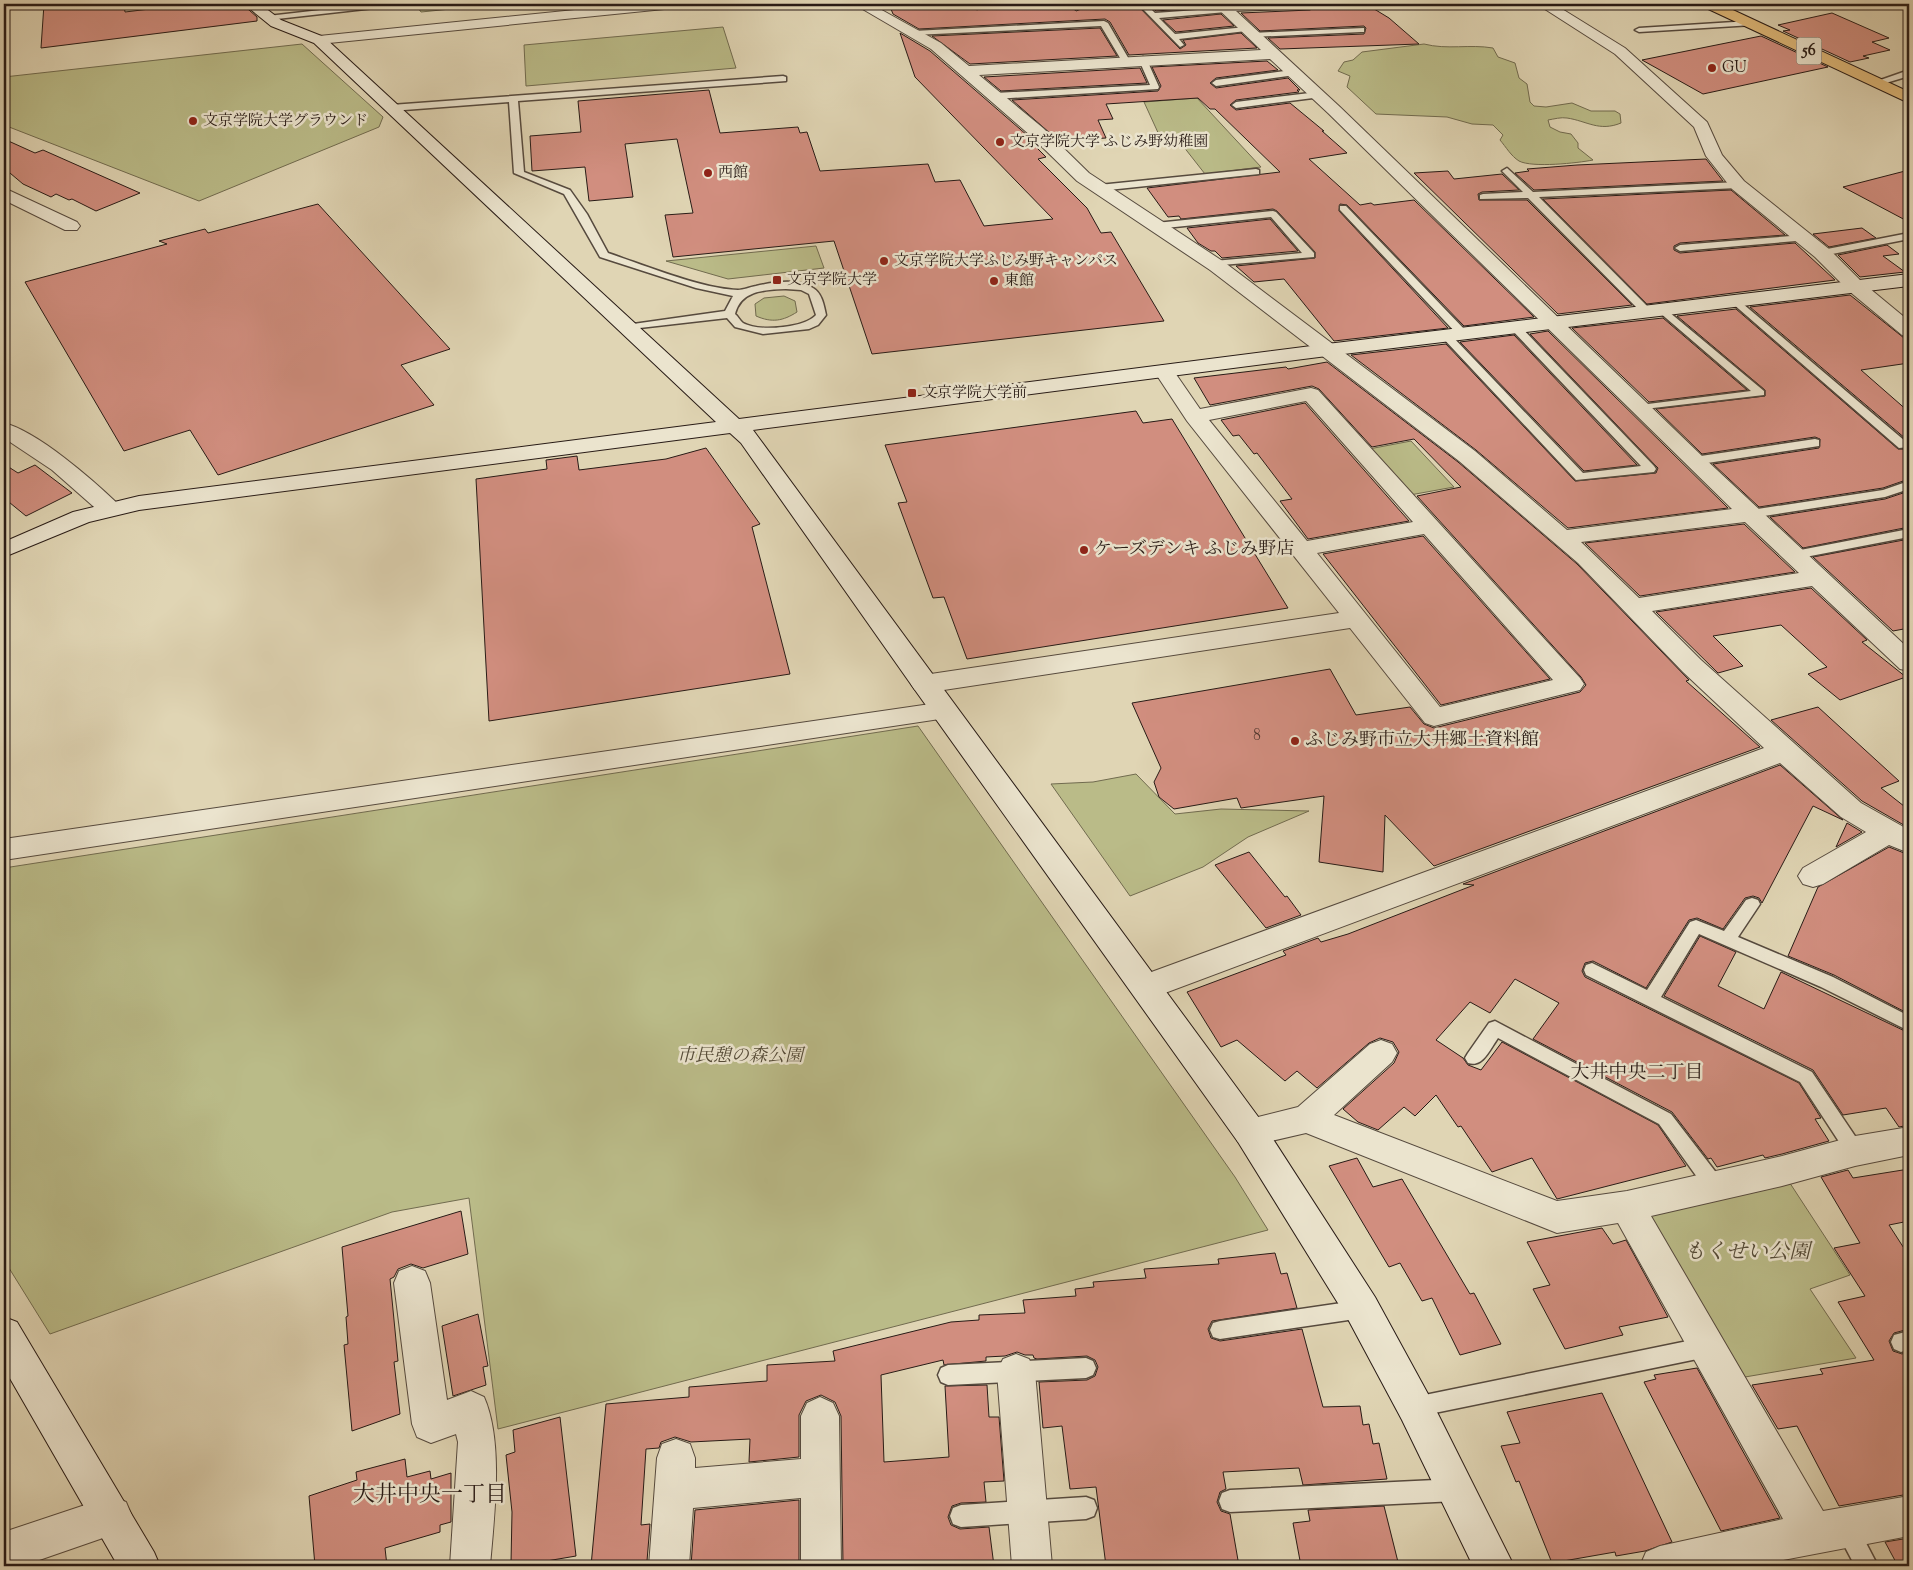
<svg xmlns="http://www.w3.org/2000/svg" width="1913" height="1570" font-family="'Sorts Mill Goudy','Noto Serif JP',serif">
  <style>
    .green { fill: #babb88; stroke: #716b4f }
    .building { fill: #d18e7f; stroke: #281b16 }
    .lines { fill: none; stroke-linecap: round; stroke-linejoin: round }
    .lane-casing { stroke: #564a3e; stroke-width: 3 }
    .street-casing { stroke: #564a3e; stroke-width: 2 }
    .secondary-casing { stroke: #281b16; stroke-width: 2 }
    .primary-casing { stroke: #281b16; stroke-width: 2 }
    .lane { fill: #ebe4ce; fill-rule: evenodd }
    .street { fill: #ebe4ce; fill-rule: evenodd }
    .secondary { fill: #ebe4ce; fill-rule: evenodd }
    .primary { fill: #e0ba7a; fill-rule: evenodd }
    .poi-dot { fill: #8f2418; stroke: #ebe4ce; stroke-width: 2 }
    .labels { text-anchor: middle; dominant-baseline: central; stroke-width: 5; stroke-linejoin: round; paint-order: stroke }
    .far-poi-label { font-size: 15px; fill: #281b16; stroke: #ebe4ce; text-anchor: start }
    .number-label { font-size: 15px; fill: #523830 }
    .shield { fill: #ebe4ce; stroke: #62574d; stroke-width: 1 }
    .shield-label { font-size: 16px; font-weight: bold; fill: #281b16 }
    .poi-label { font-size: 18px; fill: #281b16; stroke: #ebe4ce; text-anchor: start }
    .park-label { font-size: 18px; font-style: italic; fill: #544b38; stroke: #ebe4ce }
    .neighbourhood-label { font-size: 19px; fill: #281b16; stroke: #ebe4ce }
    .near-park-label { font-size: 21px; font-style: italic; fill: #544b38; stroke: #ebe4ce }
    .near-neighbourhood-label { font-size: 22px; fill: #281b16; stroke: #ebe4ce }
  </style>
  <rect width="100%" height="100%" fill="#e0d5b4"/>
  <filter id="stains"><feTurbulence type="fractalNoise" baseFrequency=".004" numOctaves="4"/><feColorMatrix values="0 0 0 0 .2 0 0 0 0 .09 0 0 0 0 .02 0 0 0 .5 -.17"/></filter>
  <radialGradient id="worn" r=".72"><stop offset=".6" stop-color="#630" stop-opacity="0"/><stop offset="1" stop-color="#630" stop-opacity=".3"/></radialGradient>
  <!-- green -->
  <path class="green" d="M415 4H500L421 12Z
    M723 27 736 68 526 86 524 45Z
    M302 44 383 117 379 127 199 201 4 125V77Z
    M1424 44C1447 50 1470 44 1493 48L1498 57 1515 63 1519 78 1527 84 1530 102 1534 106 1546 107 1572 103 1591 111H1615L1620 114 1621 123C1599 132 1587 121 1567 118 1561 117 1554 119 1548 120L1550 127 1560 132 1571 134 1578 143V148L1593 160C1578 163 1532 168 1519 161 1511 156 1506 147 1500 140L1503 135 1493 125 1472 124 1447 117 1376 114 1347 87 1350 76 1338 71 1344 62 1353 60 1362 52Z
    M1197 98 1261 167 1205 174 1176 137H1160L1144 102Z
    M816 246 824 268 728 279 666 261Z
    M784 296 795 301 797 312C783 321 772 323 756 316L755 304 764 298Z
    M1411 441 1454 487 1410 495 1369 449Z
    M918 726 1235 1177 1268 1230 498 1429 469 1198 392 1212 50 1334 4 1260V868Z
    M1136 774 1175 814 1221 809 1309 811 1248 837 1203 867 1130 896 1051 784 1093 782Z
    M1782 1171 1850 1275 1810 1289 1856 1358 1745 1377 1627 1206Z"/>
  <!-- building -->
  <path class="building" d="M44 4H124L125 12 191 4H242L257 17V21L41 48Z
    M889 4H969L977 10 982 7 981 4H1070L1076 11 1084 8 1082 4H1136L1180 49 1186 45 1183 40 1241 33 1257 48 1129 55 1110 22 1105 19 919 29 893 14Z
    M1148 4H1211L1213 7 1156 11Z
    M1366 4 1389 18 1419 44 1280 49 1268 38 1364 34 1366 28 1364 26 1260 31 1241 13 1310 10 1318 5Z
    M1832 13 1889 38 1872 42 1890 50 1863 56 1869 58 1850 62 1783 31 1790 30 1778 25Z
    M1221 14 1234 26 1176 32 1163 20Z
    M1100 28 1117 56 970 64 932 36Z
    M900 33 930 51 1035 142H1031L1046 157 1038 159 1087 208 1101 233 1111 232 1164 321 872 354 834 241 673 257 665 215 693 213 677 139 625 144 633 197 589 201 585 167 532 171 530 136 581 132 578 101 709 90 720 133 798 127 800 133 807 132 820 171 928 164 935 182 960 180 984 226 1053 219 915 77Z
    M1761 36 1828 67 1703 94 1642 60Z
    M1267 61 1278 70 1216 78 1210 83 1216 88 1288 78 1300 90H1297L1299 92 1236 100 1230 105 1236 110 1290 103 1324 131H1322L1347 153 1309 159 1360 205 1371 203 1374 205 1414 200 1534 317 1464 326 1347 205 1340 204 1339 211 1448 328 1334 341 1284 279 1254 282 1236 266 1315 258V252L1277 211 1273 209 1181 219 1179 216 1168 217 1147 188 1280 172 1215 109H1210L1198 98 1106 104 1113 119 1098 120 1106 138 1059 141 1012 100 1158 91 1161 86 1152 67Z
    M1140 68 1147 83 1001 91 984 77Z
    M4 139 35 153 43 150 140 193 96 211 72 199 69 200 56 194 51 197 23 184 4 168Z
    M1706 159 1723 181 1534 190 1515 173 1529 171 1527 169 1577 165Z
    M1909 170V222L1843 187Z
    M1448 171 1454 179 1502 174 1519 190 1482 192 1478 194 1479 200H1527L1632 305 1558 314 1414 173Z
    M1731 190 1785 235 1680 243 1674 246V250L1680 253 1795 243 1835 280 1647 304 1543 199Z
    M318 204 450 349 401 365 434 405 218 475 190 430 124 451 25 282 167 244 159 241 205 229 208 233Z
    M1270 219 1298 251 1222 258 1215 251H1211L1198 243 1187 228Z
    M1862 228 1876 238 1829 247 1813 234Z
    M1887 245 1899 254 1883 256 1905 272 1860 277 1838 255Z
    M1850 295 1909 342V363L1861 370 1909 412V439H1906L1750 307Z
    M1736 309 1898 449H1909V479L1883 488 1759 507 1713 464 1819 448 1820 439 1815 437 1702 454 1656 409 1765 396V390L1677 316Z
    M1663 318 1747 390 1649 402 1572 328Z
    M1548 331 1728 508 1568 528 1476 450 1351 355 1446 344 1575 481 1656 473 1658 468 1655 465 1530 334Z
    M1514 335 1637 465 1584 471 1460 342Z
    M1327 362 1458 462 1577 564 1689 680 1686 681 1760 747 1434 866 1385 815 1383 872 1319 862 1324 796 1241 808 1237 798 1174 809 1159 797 1154 782 1161 768 1132 703 1330 669 1356 715 1410 707 1424 724 1434 728 1580 692 1586 685 1581 677 1417 496 1461 487 1414 439 1372 447 1319 389 1312 386 1210 405 1194 378 1286 367 1288 369Z
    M1305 403 1409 521 1308 539 1280 501 1292 499 1257 453 1254 454 1239 435 1233 436 1221 420Z
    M1136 411 1143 423 1172 419 1288 608 967 659 944 597 933 598 898 503 907 502 885 445Z
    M706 448 760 524 752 527 790 674 489 721 476 479 547 469 546 460 577 456 579 470 666 459Z
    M4 464 18 473 35 465 72 493 26 516 4 498Z
    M1909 491V527L1803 548 1770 517 1885 499Z
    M1744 524 1795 572 1640 596 1585 543Z
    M1423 536 1550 679 1441 705 1323 554Z
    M1909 539V628L1893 631 1813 557Z
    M1811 588 1867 640 1862 642 1906 677 1840 700 1808 674 1827 667 1781 625 1713 636 1743 666 1718 673 1656 612Z
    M1818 707 1899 781 1881 788 1909 810V828L1862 801 1771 720Z
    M1780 765 1843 820 1813 806 1762 903 1759 898 1753 896 1745 898 1723 929 1697 918 1689 920 1646 988 1593 961 1585 963 1582 971 1585 977 1799 1083 1821 1118 1815 1119 1829 1141 1782 1154 1765 1158 1763 1155 1717 1167 1711 1158 1708 1159 1672 1112 1533 1039 1559 1003 1515 979 1490 1013 1470 1002 1436 1040 1463 1058 1468 1065 1481 1070 1502 1042 1658 1125 1686 1166 1557 1199 1532 1158 1492 1172 1461 1126 1458 1127 1436 1095 1415 1116 1404 1107 1378 1130 1358 1122 1343 1109 1394 1063 1399 1052 1393 1042 1380 1038 1369 1043 1317 1088 1297 1071 1285 1081 1237 1040 1221 1047 1187 992 1286 955 1283 951 1318 938 1321 942 1348 934 1474 885 1463 884Z
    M1847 823 1862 832 1836 847Z
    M1889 847 1909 855V1014L1834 975 1788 956 1818 887Z
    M1249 852 1285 897 1287 896 1301 915 1266 928 1215 865Z
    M1700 936 1736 952 1718 986 1764 1009 1781 972 1909 1033V1125L1899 1127 1886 1108 1843 1115 1813 1070 1664 996Z
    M1357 1158 1373 1187 1402 1179 1470 1294 1474 1293 1501 1344 1460 1355 1432 1298 1422 1301 1400 1263 1389 1267 1329 1166Z
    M1909 1169V1221L1889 1225 1909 1256V1329L1894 1333 1889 1341 1893 1351 1902 1354 1909 1351V1494L1839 1506 1797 1426 1778 1429 1752 1385 1823 1374 1820 1369 1874 1360 1838 1302 1865 1296 1834 1248 1860 1243 1821 1177 1848 1170 1853 1178Z
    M461 1211 468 1254 423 1268 411 1264 398 1269 394 1277 390 1279 398 1361 394 1362 400 1414 352 1431 344 1345 348 1344 346 1317 348 1316 342 1247Z
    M1602 1228 1613 1244 1626 1240 1668 1317 1619 1327 1623 1335 1565 1349 1533 1289 1550 1285 1527 1242Z
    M1275 1253 1281 1274 1287 1273 1297 1308 1212 1321 1208 1329 1211 1338 1220 1341 1302 1329 1323 1407 1360 1406 1363 1425 1369 1424 1373 1444 1379 1443 1387 1479 1303 1485 1299 1468 1223 1472 1226 1489 1220 1492 1217 1502 1221 1511 1230 1514 1239 1566H1106L1096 1487 1070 1489 1062 1426 1043 1428 1039 1382 1087 1380 1095 1376 1098 1367 1095 1360 1087 1356 1037 1359 1034 1358 1033 1355H1025L1017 1352 1005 1356 986 1357V1361L944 1365 943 1360 881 1375 884 1462 949 1457 945 1386 987 1385 989 1417H999L1004 1481 984 1482 986 1502 961 1503 952 1506 948 1517 951 1525 960 1529 989 1527 994 1566H843L841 1416 835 1402 821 1395 806 1401 799 1415V1457L749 1462 750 1439 691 1442 675 1437 661 1442 659 1448 646 1449 641 1525 650 1524 647 1561 637 1562 636 1566H591L606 1404 689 1397V1387L767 1381V1365L835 1361 833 1351 951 1322 979 1320V1315L1025 1313 1023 1300 1076 1296 1075 1289 1094 1287 1093 1282 1146 1278 1144 1269 1219 1264 1218 1259Z
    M478 1314 488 1366 483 1367 486 1385 453 1396 442 1326Z
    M1697 1368 1736 1439 1780 1518 1721 1531 1644 1382 1656 1379 1654 1375Z
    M1602 1393 1672 1542 1645 1551 1616 1556 1615 1552 1552 1563 1519 1481 1516 1482 1501 1446 1520 1443 1507 1412Z
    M560 1417 576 1556 517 1566V1562L511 1563 512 1512 506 1455 515 1452 513 1430Z
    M405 1459 407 1477 430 1471 431 1479 451 1473V1522L440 1525V1532L385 1548 387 1566H315L309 1496 357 1480 356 1472Z
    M799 1500V1566H691L695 1510Z
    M1384 1506 1399 1566H1301L1293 1523 1310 1521 1308 1510Z
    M1909 1538V1566H1898L1885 1542Z"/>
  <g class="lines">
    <defs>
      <path id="lane" d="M373 4H396L392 6 268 20 264 18 268 16Z
        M971 4H979L980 6 976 8Z
        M1072 4H1080L1082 7 1075 9Z
        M1138 4H1146L1155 13 1226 8 1230 10 1226 12 1159 18 1175 34 1246 27 1250 29 1246 31 1179 39 1184 45 1180 47Z
        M1104 21 1108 23 1130 61 1129 63H1123L1101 26 914 35 910 33 914 31Z
        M1750 21 1754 23 1753 25 1639 32 1635 30 1639 28Z
        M1364 28V32H1361L1252 37 1248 35 1252 33Z
        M1143 57 1147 60 1159 87 1158 89 995 99 991 96 995 93 1150 85 1139 60Z
        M1292 70 1295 71V75L1216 86 1212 83 1216 80Z
        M1909 70V76L1876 86 1872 83Z
        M783 76 786 77V81L518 101 524 172 570 190 587 214 608 253C644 265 702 289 738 290 743 290 750 287 756 286 773 282 798 278 813 288 822 293 824 306 826 315L818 325 809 329 763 334 735 327 727 318 622 330 621 328 626 325 725 311 733 296 696 288 600 257 564 194 514 173 509 102 391 111 387 108 391 105ZM786 289 801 290 809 294 816 315C804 328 759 332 743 323 740 321 738 316 735 314 741 290 764 290 786 289Z
        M1318 92 1321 93V97L1236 108 1232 105 1236 102Z
        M1507 168 1533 192 1738 182 1743 185 1738 188 1539 197 1651 310 1652 312 1647 315 1643 314 1528 198 1480 199V195L1483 194 1523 192 1502 171Z
        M1256 169 1259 170V174L1099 191 1094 188 1099 185Z
        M1340 206H1346L1466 331V335H1458L1340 210Z
        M1273 211 1276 212 1314 253V257L1210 266 1209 264 1214 261 1302 253 1271 217 1156 229 1151 226 1156 223Z
        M1909 233V239L1822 256 1817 253 1822 250Z
        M1804 235 1809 238 1808 240 1680 251 1675 248 1680 245Z
        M1736 298 1905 441H1909V447L1899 448 1732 303V299Z
        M1663 307 1764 391V395L1636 410V406L1640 405 1751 391 1659 312V308Z
        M1515 324 1519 325 1654 466 1656 469 1654 472 1576 480 1441 336 1442 334H1450L1583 473 1641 466 1511 329 1510 327Z
        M1815 439 1819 440V446L1694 465 1688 461 1694 457Z
        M1909 481V489L1885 497 1751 518 1745 514 1751 510 1883 490Z
        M1909 529V537L1795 559 1789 555 1795 551Z
        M1752 898 1758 900 1760 904 1738 937 1833 977 1909 1016V1031L1821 987 1699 934 1661 997 1812 1072 1861 1145 1864 1151 1861 1157 1855 1159 1849 1157 1800 1082 1586 975 1584 970 1586 965 1592 963 1647 990 1690 922 1696 920 1724 931 1746 900Z
        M1495 1021 1671 1114 1721 1179 1723 1185 1721 1191 1714 1193 1707 1191 1659 1124 1498 1038C1490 1049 1483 1068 1468 1063L1465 1058 1468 1053 1489 1023Z
        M1362 1300 1369 1302 1372 1309 1369 1316 1362 1318 1220 1339 1213 1337 1210 1330 1213 1323 1220 1321Z
        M1909 1331V1349L1901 1352 1894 1349 1891 1342 1894 1335Z
        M1707 1337 1714 1340 1717 1347 1714 1354 1707 1357 1415 1417 1408 1414 1405 1407 1408 1400 1415 1397Z
        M1086 1358 1093 1361 1096 1368 1093 1375 1086 1378 948 1385 941 1382 938 1375 941 1368 948 1365Z
        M1456 1479 1464 1482 1467 1490 1464 1498 1456 1501 1230 1512 1222 1509 1219 1501 1222 1493 1230 1490Z
        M1086 1497 1094 1500 1097 1508 1094 1516 1086 1519 961 1527 953 1524 950 1516 953 1508 961 1505Z
        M1846 1517 1854 1520 1878 1566H1855L1835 1528 1838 1520Z"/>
      <path id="street" d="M634 4H681L674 8 319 44 312 40 319 36Z
        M854 4H871L941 43 969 66 1261 50 1213 4H1317L1310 8 1236 11 1340 107 1702 456 1909 649V671L1900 669 1812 586 1652 611 1701 660 1861 803 1909 830V853L1889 845 1823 884 1813 887 1803 884 1798 876 1803 868 1866 832 1841 817 1780 763 1157 996 1146 999 1135 996 1131 987 1135 978 1764 748 1683 672 1578 563 1459 461 1210 270 1077 181 1031 136 931 49ZM1270 59 1328 113 1732 509 1567 530 1475 451 1224 262 1089 173 1043 128 979 75ZM1745 522 1799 573 1639 598 1581 542Z
        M1537 4H1554L1625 48 1707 122 1722 155 1744 181 1829 249 1863 283 1909 321V337L1902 335 1849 291 1815 257 1732 189 1706 156 1694 127 1615 54Z
        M4 188 77 222 80 226 77 230H65L4 200Z
        M1164 365 1171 367 1200 409 1311 388 1318 390 1580 678 1584 684 1580 690 1434 726 1425 723 1350 628 924 693 915 690 911 684 915 678 924 675 1339 613 1187 421 1154 371 1157 367ZM1306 401 1413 522 1307 541 1209 420ZM1424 534 1553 680 1440 707 1317 553Z
        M4 423C37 431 93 480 118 504L121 509 118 514 110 516 102 514 52 470 4 438Z
        M944 702 953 705 957 711 953 717 4 860V839Z
        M1381 1040 1392 1044 1397 1053 1392 1062 1334 1115 1557 1201 1627 1191 1782 1156 1855 1136 1909 1127V1155L1855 1166 1782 1186 1651 1216 1823 1511 1909 1496V1536L1752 1566H1640L1646 1552 1660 1546 1783 1519 1618 1223 1557 1233 1306 1133 1250 1146 1238 1142 1233 1132 1238 1122 1298 1107 1370 1044Z
        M412 1266 425 1271 430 1283 447 1400 471 1391 484 1397C504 1442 494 1517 490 1566H450L458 1442 456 1434 431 1443 417 1437 412 1424 394 1283 399 1271Z
        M1016 1354 1029 1359 1035 1372 1052 1566H1012L997 1372 1003 1359Z
        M820 1397 833 1403 839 1416 841 1566H801V1498L693 1508 689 1566H649L657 1458 662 1444 676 1439 690 1444 695 1458V1468L801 1459V1416L807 1403Z
        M112 1496 126 1502 132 1516 126 1530 22 1566H4V1532Z"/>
      <path id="secondary" d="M244 4H260L281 20 324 37 739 419 1327 344 1909 274V286L1327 356 753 430 1262 1122 1375 1297 1428 1394 1514 1566H1473L1402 1420 1349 1321 1238 1142 915 690 741 443 730 433 139 510 89 522 4 557V542L73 512 139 496 716 422 314 43 271 26Z
        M4 1317 17 1322 154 1552 160 1566H118L4 1368Z"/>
      <path id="primary" d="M1702 4H1720L1909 92V103L1704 7Z"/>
    </defs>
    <!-- lane casing -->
    <use href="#lane" class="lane-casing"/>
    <!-- street casing -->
    <use href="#street" class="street-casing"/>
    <!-- secondary casing -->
    <use href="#secondary" class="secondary-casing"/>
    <!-- primary casing -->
    <use href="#primary" class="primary-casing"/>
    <!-- lane -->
    <use href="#lane" class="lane"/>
    <!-- street -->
    <use href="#street" class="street"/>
    <!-- secondary -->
    <use href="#secondary" class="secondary"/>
    <!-- primary -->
    <use href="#primary" class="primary"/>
  </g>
  <!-- markers -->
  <g class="poi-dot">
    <circle cx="1712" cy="68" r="5"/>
    <circle cx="193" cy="121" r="5"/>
    <circle cx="1000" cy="142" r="5"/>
    <circle cx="708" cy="173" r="5"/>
    <circle cx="884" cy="261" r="5"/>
    <rect x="772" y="275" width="10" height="10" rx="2.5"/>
    <circle cx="994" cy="281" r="5"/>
    <rect x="907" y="388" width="10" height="10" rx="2.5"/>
    <circle cx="1084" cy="550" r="5"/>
    <circle cx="1295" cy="741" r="5"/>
  </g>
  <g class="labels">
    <!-- far-poi labels -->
    <g class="far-poi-label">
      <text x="1722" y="68">GU</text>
      <text x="203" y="121">文京学院大学グラウンド</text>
      <text x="1010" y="142">文京学院大学 ふじみ野幼稚園</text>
      <text x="718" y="173">西館</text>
      <text x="894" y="261">文京学院大学ふじみ野キャンパス</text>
      <text x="787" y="280">文京学院大学</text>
      <text x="1004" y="281">東館</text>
      <text x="922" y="393">文京学院大学前</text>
    </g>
    <!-- number labels -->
    <g class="number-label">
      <text x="1257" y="736">8</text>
    </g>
    <!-- shield labels -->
    <rect class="shield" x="1796.5" y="37.5" width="25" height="27" rx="4"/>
    <g class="shield-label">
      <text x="1809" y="51">56</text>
    </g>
    <!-- poi labels -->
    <g class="poi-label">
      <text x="1094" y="550">ケーズデンキ ふじみ野店</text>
      <text x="1305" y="741">ふじみ野市立大井郷土資料館</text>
    </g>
    <!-- park labels -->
    <g class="park-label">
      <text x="740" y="1057">市民憩の森公園</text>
    </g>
    <!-- neighbourhood labels -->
    <g class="neighbourhood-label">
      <text x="1637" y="1073">大井中央二丁目</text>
    </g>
    <!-- near-park labels -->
    <g class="near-park-label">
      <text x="1747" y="1253">もくせい公園</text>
    </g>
    <!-- near-neighbourhood labels -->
    <g class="near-neighbourhood-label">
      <text x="430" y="1496">大井中央一丁目</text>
    </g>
  </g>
  <!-- margin -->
  <rect width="1913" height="1570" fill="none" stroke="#e0d5b4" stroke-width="20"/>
  <rect x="5" y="5" width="1903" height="1560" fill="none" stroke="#281b16" stroke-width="2.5"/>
  <rect x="10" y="10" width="1893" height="1550" fill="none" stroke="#281b16"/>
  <rect width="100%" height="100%" filter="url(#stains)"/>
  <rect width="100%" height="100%" fill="url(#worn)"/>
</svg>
